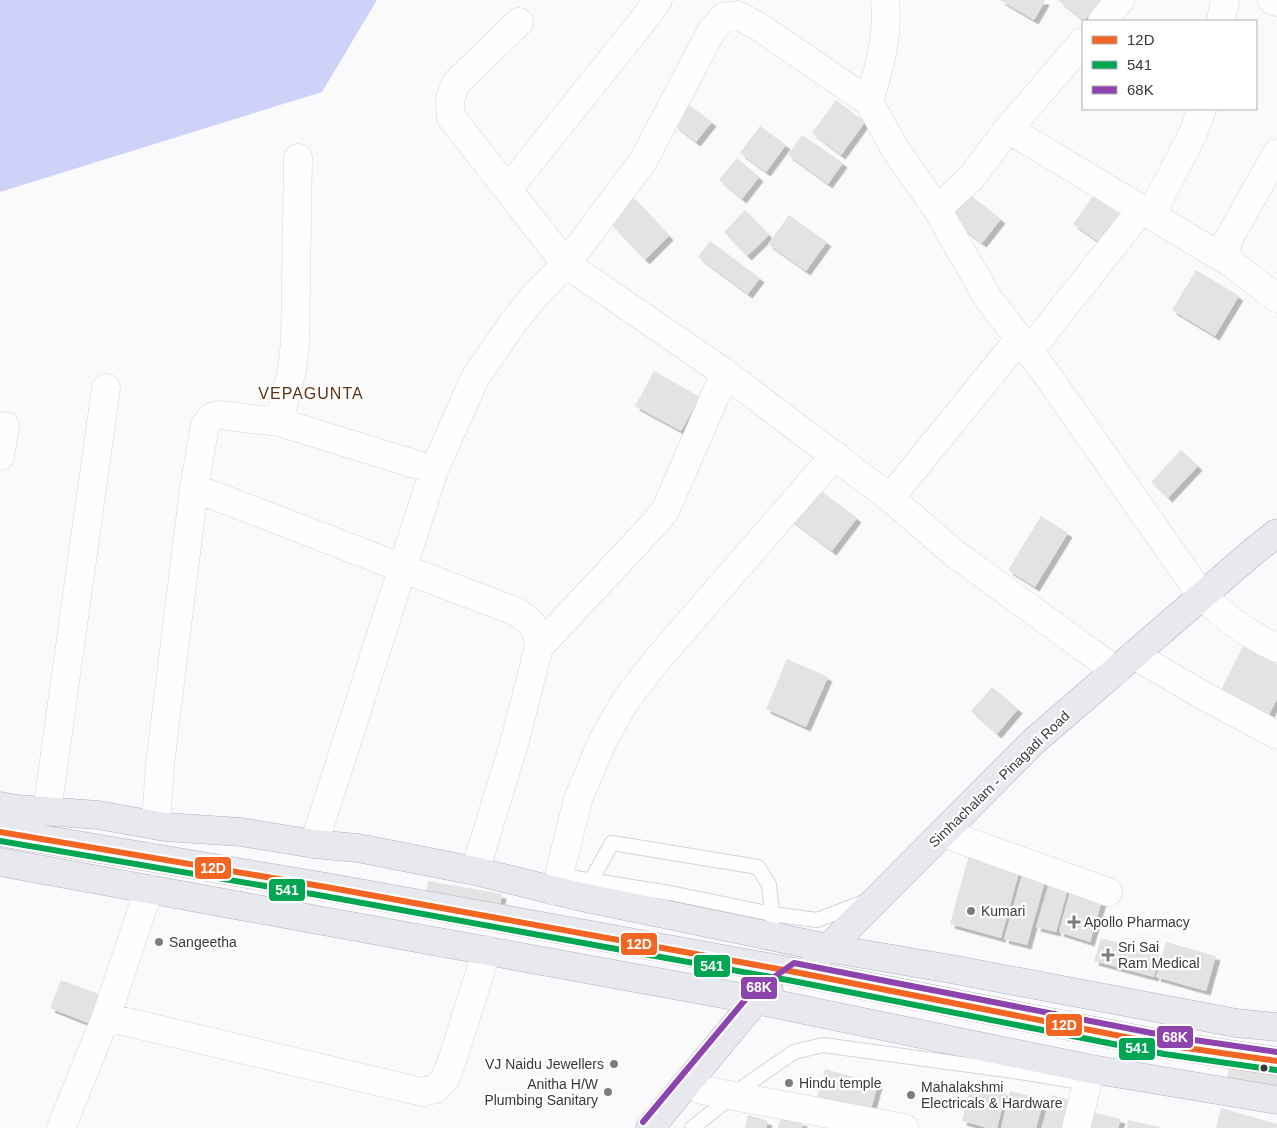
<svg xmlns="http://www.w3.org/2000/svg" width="1277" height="1128" font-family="Arial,sans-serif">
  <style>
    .forest { fill: #cfd2f8 }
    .building { fill: #e4e2e3; filter: url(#shadow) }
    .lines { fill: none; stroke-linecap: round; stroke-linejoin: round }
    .lane-casing { stroke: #d5d5d8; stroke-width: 16 }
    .street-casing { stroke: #d5d5d8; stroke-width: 29 }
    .primary-casing { stroke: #b1b1bc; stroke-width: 29 }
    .lane { stroke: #fefeff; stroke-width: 14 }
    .street { stroke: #fefeff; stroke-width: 28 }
    .primary { stroke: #e8e9ef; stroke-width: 28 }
    .bus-1-casing { stroke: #fff; stroke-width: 10 }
    .bus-2-casing { stroke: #fff; stroke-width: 10 }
    .bus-3-casing { stroke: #fff; stroke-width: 10 }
    .bus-1 { stroke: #f26522; stroke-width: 6 }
    .bus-2 { stroke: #00a651; stroke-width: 6 }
    .bus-3 { stroke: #8e44ad; stroke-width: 6 }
    .poi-dot { fill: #7d7d80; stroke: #fff; stroke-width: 2 }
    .bus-dot { fill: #39393c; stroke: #fff; stroke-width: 2 }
    .labels { text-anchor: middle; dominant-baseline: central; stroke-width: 4.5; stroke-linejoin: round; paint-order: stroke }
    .street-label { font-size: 14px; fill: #39393c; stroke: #fff }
    .poi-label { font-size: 14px; fill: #39393c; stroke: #fff; text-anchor: start }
    .quarter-label { font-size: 16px; letter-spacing: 1px; fill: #613213; stroke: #fff }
    .line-badge { stroke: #fff; stroke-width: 2 }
    .badge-label { font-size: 14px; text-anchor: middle; font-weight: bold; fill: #fff }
  </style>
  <defs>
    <filter id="shadow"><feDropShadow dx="4.5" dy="4.5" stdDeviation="0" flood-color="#0004"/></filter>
  </defs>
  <rect width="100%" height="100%" fill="#fafafd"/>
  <!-- forest -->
  <path class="forest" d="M0 0H377L322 92 0 192Z"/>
  <!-- building -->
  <path class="building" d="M1000 0H1044L1045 1 1034 20Z
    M1058 0H1101L1084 21Z
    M836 100 865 122 841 155 812 133Z
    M689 105 712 122 696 142 674 125Z
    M760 126 786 145 766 172 740 153Z
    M802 135 843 163 828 184 788 155Z
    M737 158 759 177 742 199 719 180Z
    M966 192 1001 219 982 243 947 217Z
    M632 196 669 236 645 260 607 220Z
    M1093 196 1121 215 1102 244 1073 224Z
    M745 210 769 235 747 256 724 232Z
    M789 215 827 242 806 271 768 244Z
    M710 241 760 278 748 294 698 257Z
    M1196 270 1239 296 1215 336 1172 310Z
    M654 371 700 397 681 431 635 406Z
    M1181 450 1198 466 1168 498 1151 482Z
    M812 484 857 518 832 551 787 517Z
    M1041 516 1068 533 1035 587 1008 570Z
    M1243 646 1277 664V699L1264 725 1216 700Z
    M787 659 828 677 806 727 766 709Z
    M992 687 1018 709 997 734 971 711Z
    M969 855 1020 869 1001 938 950 924Z
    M1022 875 1045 881 1027 945 1004 939Z
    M428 881 502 894 500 906 426 893Z
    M1049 883 1068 888 1056 932 1036 927Z
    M1071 888 1103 897 1090 942 1059 932Z
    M1101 938 1160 954 1154 977 1094 961Z
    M1166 942 1216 956 1206 991 1156 977Z
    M61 980 104 996 93 1025 50 1008Z
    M1229 1065 1277 1073V1086L1227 1078Z
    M825 1069 878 1084 869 1116 816 1101Z
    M971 1083 1006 1092 997 1128H988L962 1121Z
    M1010 1091 1044 1099 1036 1128H1001Z
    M1051 1095 1073 1101 1066 1128H1042Z
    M1221 1108 1277 1124V1128H1216Z
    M1088 1111 1121 1119 1118 1128H1084Z
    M748 1115 768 1121 766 1128H745Z
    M781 1116 803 1122 802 1128H778Z
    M1128 1120 1160 1127V1128H1127Z"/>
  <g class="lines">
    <defs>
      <path id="lane" d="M556 875 670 893 772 914 817 920 864 902
        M588 886 612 843 758 867 769 885 773 920
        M692 1128 746 1085 794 1052 823 1045 1027 1073 1087 1083"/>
      <path id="street" d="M1272 0 1277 2
        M1102 21 1120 0
        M1221 21 1225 0
        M519 22 456 83 450 99 451 117 566 264 725 373 890 498 954 553 1116 671
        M869 102C879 67 889 37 885 0
        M1008 129 1231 263
        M1277 153 1228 240 1226 252 1231 263 1277 298
        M508 189 641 23 658 0
        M937 209 971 178 1008 129 1083 42
        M1151 215 1193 133 1202 109
        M1030 350 1141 210
        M279 422 292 370 295 343 298 158
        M0 456 5 426
        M434 470 475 378 512 324 536 294 566 264 643 161 711 32 723 17 737 15 761 28 869 102 895 149 937 209 988 298 1045 372 1202 596C1228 619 1245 633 1277 648
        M194 488C301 528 407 571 515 611 532 622 537 626 539 647L514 744 475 871
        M890 498 1020 338
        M539 647 655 523 666 509 725 373
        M1134 655 1204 696 1277 735
        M47 811 106 388
        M156 824 160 764 194 488 205 425 212 417 219 415 279 422 434 470 314 844
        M943 833 1108 892
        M555 891 578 799 603 740 626 700 656 661 835 455
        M106 1017 422 1092 435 1089 445 1079 453 1058 487 950
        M702 1090 904 1128
        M61 1128 106 1017 149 889
        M1076 1128 1091 1069"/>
      <path id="primary" d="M0 806 16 809 98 815 165 827 241 832 314 844 358 848 475 871 577 896 828 948 951 969 1236 1023 1277 1027
        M0 832 326 887 795 972 1166 1045 1277 1061
        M0 862 756 1000 1091 1069 1277 1100
        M816 956 828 948 1033 742 1254 551 1277 533
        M650 1128 756 1000 769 990"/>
    </defs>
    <!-- lane casing -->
    <use href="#lane" class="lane-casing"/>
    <!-- street casing -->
    <use href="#street" class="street-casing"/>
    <!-- primary casing -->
    <use href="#primary" class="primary-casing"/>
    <!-- lane -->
    <use href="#lane" class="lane"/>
    <!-- street -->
    <use href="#street" class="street"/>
    <!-- primary -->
    <use href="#primary" class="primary"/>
    <defs>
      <path id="bus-1" d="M0 832 326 887 795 972 1166 1045 1277 1061"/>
      <path id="bus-2" d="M0 841 324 896 793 981 1164 1054 1276 1070"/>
      <path id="bus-3" d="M643 1122 750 994 794 963 1167 1036 1277 1052"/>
    </defs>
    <!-- bus-1 casing -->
    <use href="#bus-1" class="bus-1-casing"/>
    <!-- bus-2 casing -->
    <use href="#bus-2" class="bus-2-casing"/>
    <!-- bus-3 casing -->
    <use href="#bus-3" class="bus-3-casing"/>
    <!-- bus-1 -->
    <use href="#bus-1" class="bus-1"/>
    <!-- bus-2 -->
    <use href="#bus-2" class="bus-2"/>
    <!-- bus-3 -->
    <use href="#bus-3" class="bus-3"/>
  </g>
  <!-- markers -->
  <g class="poi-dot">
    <circle cx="971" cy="911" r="5"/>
    <path d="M1071.5 914.5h5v5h5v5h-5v5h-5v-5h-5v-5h5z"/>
    <circle cx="159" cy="942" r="5"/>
    <path d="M1105.5 947.5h5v5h5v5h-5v5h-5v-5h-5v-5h5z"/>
    <circle cx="614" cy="1064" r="5"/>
    <circle cx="789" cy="1083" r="5"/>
    <circle cx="608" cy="1092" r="5"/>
    <circle cx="911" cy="1095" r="5"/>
  </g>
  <circle class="bus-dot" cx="1264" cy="1068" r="4.5"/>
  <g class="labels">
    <!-- street labels -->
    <g class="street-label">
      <text transform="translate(999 779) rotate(-44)">Simhachalam - Pinagadi Road</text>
    </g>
    <!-- poi labels -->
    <g class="poi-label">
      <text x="981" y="911">Kumari</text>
      <text x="1084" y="922">Apollo Pharmacy</text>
      <text x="169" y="942">Sangeetha</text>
      <text x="1118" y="947">Sri Sai<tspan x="1118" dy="16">Ram Medical</tspan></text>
      <text x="604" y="1064" text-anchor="end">VJ Naidu Jewellers</text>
      <text x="799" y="1083">Hindu temple</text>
      <text x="598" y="1084" text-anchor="end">Anitha H/W<tspan x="598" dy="16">Plumbing Sanitary</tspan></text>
      <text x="921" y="1087">Mahalakshmi<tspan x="921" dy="16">Electricals &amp; Hardware</tspan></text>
    </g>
    <!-- quarter labels -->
    <g class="quarter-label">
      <text x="311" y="393">VEPAGUNTA</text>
    </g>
  </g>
  <g class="line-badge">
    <rect x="194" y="856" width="38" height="24" rx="5" fill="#f26522"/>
    <rect x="268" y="878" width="38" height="24" rx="5" fill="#00a651"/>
    <rect x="620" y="932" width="38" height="24" rx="5" fill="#f26522"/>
    <rect x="693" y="954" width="38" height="24" rx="5" fill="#00a651"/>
    <rect x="740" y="976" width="38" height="24" rx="5" fill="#8e44ad"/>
    <rect x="1045" y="1013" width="38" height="24" rx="5" fill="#f26522"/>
    <rect x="1156" y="1025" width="38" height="24" rx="5" fill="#8e44ad"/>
    <rect x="1118" y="1037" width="38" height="24" rx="5" fill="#00a651"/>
  </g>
  <g class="badge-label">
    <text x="213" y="873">12D</text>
    <text x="287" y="895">541</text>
    <text x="639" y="949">12D</text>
    <text x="712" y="971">541</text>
    <text x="759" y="992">68K</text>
    <text x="1064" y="1030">12D</text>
    <text x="1175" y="1042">68K</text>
    <text x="1137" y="1053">541</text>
  </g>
  <!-- legend -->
  <rect x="1082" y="20" width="175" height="90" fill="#ffffff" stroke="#b0b0b1"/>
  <rect x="1092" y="36" width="25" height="8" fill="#f26522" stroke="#b0b0b1"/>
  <text x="1127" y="45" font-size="15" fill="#39393c">12D</text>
  <rect x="1092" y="61" width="25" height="8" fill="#00a651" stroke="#b0b0b1"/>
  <text x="1127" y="70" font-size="15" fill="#39393c">541</text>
  <rect x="1092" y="86" width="25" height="8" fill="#8e44ad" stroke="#b0b0b1"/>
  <text x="1127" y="95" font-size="15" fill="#39393c">68K</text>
</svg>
